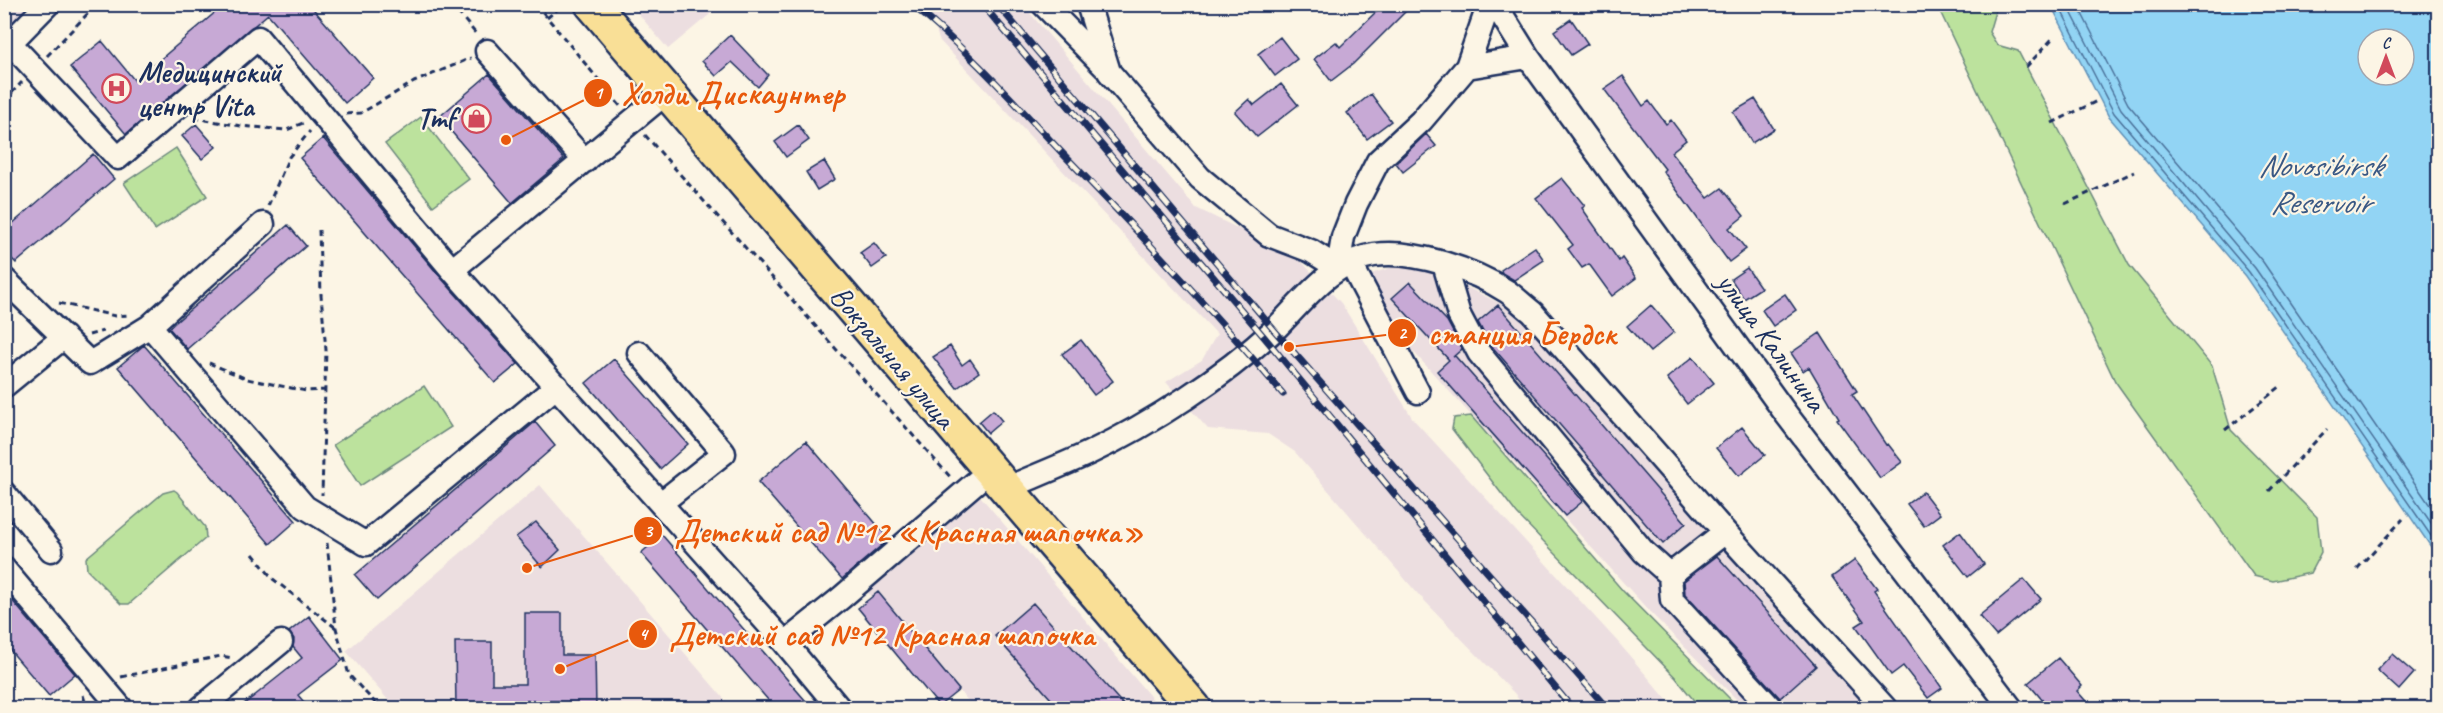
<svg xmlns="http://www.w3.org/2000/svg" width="2443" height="713" font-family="Caveat,sans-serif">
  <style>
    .built { fill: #ecdee0 }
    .green { fill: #bce29d; stroke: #6c887e; stroke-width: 1.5 }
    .water { fill: #92d4f4; stroke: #6292b8; stroke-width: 1.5; fill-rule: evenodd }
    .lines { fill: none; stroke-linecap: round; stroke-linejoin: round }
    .shore { stroke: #4b719a; stroke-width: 1.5 }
    .building { fill: #c7a9d5; stroke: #1b2f5e; stroke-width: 1.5 }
    .minor-casing { stroke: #1b2f5e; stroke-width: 27 }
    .highway-casing { stroke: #1b2f5e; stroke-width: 38 }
    .path { stroke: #1b2f5e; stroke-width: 3; stroke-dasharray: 6 4.5; stroke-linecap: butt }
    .minor { stroke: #fcf5e5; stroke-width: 22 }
    .highway { stroke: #f9df96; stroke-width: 33 }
    .rail-casing { stroke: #1b2f5e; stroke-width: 7 }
    .rail { stroke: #fcf5e5; stroke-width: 4.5; stroke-dasharray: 14; stroke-linecap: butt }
    .labels { text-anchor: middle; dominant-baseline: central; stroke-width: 4.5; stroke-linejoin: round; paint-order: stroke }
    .poi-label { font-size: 30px; font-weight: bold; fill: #1b2f5e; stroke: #fcf5e5; text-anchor: start }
    .street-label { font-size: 30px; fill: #1b2f5e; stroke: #fcf5e5 }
    .water-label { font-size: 32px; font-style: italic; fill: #395884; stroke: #fcf5e5 }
    .leader { fill: none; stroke: #e8590c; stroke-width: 2 }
    .callout-dot { fill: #e8590c; stroke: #fcf5e5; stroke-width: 2 }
    .mark-label { font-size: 18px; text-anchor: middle; font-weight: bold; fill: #fff }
    .callout-label { font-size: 32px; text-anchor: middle; font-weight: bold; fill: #e8590c; stroke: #fcf5e5; stroke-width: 4.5; stroke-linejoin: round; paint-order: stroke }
  </style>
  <rect width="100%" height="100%" fill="#fcf5e5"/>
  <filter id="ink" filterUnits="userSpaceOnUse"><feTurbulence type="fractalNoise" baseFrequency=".0167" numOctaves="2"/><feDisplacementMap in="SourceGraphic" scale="12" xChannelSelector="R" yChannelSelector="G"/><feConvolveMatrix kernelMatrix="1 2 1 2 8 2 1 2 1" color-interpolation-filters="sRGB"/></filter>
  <g filter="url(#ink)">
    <!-- built -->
    <path class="built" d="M5 5H34L5 33Z
      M631 5H721L668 49Z
      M929 5H1023L1196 208 1297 257 1341 303 1413 419 1617 641 1674 708H1524L1515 694 1418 594 1295 452 1268 434 1208 429 1166 382 1202 360 1217 334 939 40Z
      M1396 266 1429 269 1528 317 1878 708H1745L1651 613 1349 281Z
      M540 485 732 708H395L346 651Z
      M975 490 1160 708H975L860 584Z"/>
    <!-- green -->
    <path class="green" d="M1937 5H1997L1989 32 1997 45 2018 51 2129 265 2212 366 2231 430 2317 517 2321 552 2310 573 2273 581 2254 576 2115 381Z
      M421 117 469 179 433 206 385 144Z
      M176 148 207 196 155 230 124 183Z
      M424 386 451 427 360 486 333 445Z
      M1471 416 1623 591 1739 708H1700L1676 678 1517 514 1452 429 1454 418Z
      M174 490 177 492 205 527 206 538 129 604H121L87 570 86 558 163 493Z"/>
    <!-- water -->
    <path class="water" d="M2051 5H2438V557L2245 276 2109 117ZM2368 39H2404V75H2368Z"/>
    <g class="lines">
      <!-- shore -->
      <path class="shore" d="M2058 4 2114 113 2249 272 2438 546
        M2067 4 2121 109 2255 268 2438 533
        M2077 4 2128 104 2263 262 2438 517"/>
    </g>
    <!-- building -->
    <path class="building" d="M225 4H309L373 78 345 103 268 14 126 134 70 67 102 41 135 81Z
      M1384 4H1413L1353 64 1331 81 1314 59 1336 42 1340 47Z
      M1571 19 1588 44 1571 55 1554 31Z
      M730 35 768 75 758 87 732 62 716 76 702 61Z
      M1280 37 1297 59 1275 76 1258 54Z
      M489 74 564 159 512 203 439 117Z
      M1623 76 1643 106 1649 101 1666 124 1671 120 1686 140 1671 152 1708 198 1722 188 1744 216 1729 228 1746 249 1729 262 1663 171 1665 169 1604 89Z
      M1281 84 1298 105 1257 137 1235 112 1249 99 1254 105Z
      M1371 94 1391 121 1367 139 1347 113Z
      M1755 99 1774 129 1752 143 1733 112Z
      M196 124 216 147 202 159 182 136Z
      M798 125 809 140 786 157 775 142Z
      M1426 134 1436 146 1403 172 1396 163Z
      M323 138 442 279 518 364 495 383 300 158Z
      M93 154 114 179 16 263 4 251V231Z
      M824 161 835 179 817 190 806 172Z
      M1562 178 1585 206 1582 208 1619 261 1622 258 1636 278 1612 296 1589 264 1582 268 1568 249 1573 245 1536 198Z
      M288 225 306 246 187 349 169 328Z
      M874 243 886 258 872 268 860 253Z
      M1535 247 1544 260 1514 280 1502 273 1501 270Z
      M1747 268 1761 288 1744 299 1731 279Z
      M1410 282 1447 321 1462 349 1453 357 1455 356 1583 501 1565 516 1437 371 1449 360 1392 298Z
      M1785 294 1796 310 1773 326 1762 310Z
      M1498 305 1686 523 1663 544 1489 343 1478 322Z
      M1651 305 1674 332 1650 352 1627 326Z
      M1820 333 1857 391 1852 394 1886 445 1888 444 1902 462 1880 478 1837 419 1839 418 1809 367 1803 371 1791 353Z
      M1081 340 1113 381 1094 395 1062 354Z
      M144 345 296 521 270 544 118 367Z
      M950 346 962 365 970 359 979 372 957 388 933 357Z
      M1693 357 1714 383 1687 404 1667 378Z
      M614 359 688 444 660 469 586 383Z
      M993 410 1002 421 988 433 979 422Z
      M535 422 555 446 377 600 355 575Z
      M1742 427 1765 455 1739 476 1716 448Z
      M806 441 889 539 842 579 758 482Z
      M1923 492 1940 514 1924 526 1907 504Z
      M536 522 560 550 542 567 516 537Z
      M1960 532 1984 564 1968 577 1943 545Z
      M662 535 812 708H775L641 553Z
      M1717 556 1816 666 1780 698 1685 594 1684 581Z
      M1855 560 1877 589 1874 591 1942 688 1928 698 1903 666 1891 675 1856 626 1864 621 1832 577Z
      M2024 579 2041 599 1996 636 1979 616Z
      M4 591 75 674 49 696 4 643Z
      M878 592 959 690 939 706 858 608Z
      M1033 603 1126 708H1059L995 636Z
      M525 613H562V655H595L596 708H559V701H526V708H456L455 642H492V684H525Z
      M309 616 343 660 298 695 309 708H239L302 658 293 647 294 639 289 632Z
      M2392 654 2414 673 2399 690 2377 670Z
      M2058 658 2082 686 2077 691 2092 708H2049L2028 683Z"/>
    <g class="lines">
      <defs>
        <path id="minor" d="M1043 4 1105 67
          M1088 4 1109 72 1200 178 1269 235 1311 251 1338 268
          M1495 4 1528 57 1786 414 2011 708
          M10 43 118 158 258 38 452 270 667 92
          M4 49 48 4
          M487 51 585 161
          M1467 67 1528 57
          M1350 262 1418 392
          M1444 264 1459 315 1479 353 1644 552 1670 575 1672 600 1771 708
          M1338 268 1343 237 1356 204 1378 161 1421 121 1467 67 1489 4
          M452 270 785 643
          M4 279 90 363 150 326 305 507 366 544 557 386
          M150 326 263 224
          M639 353 724 453 661 503
          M4 386 64 337
          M1005 489C1033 477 1061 466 1089 453 1151 424 1223 377 1274 330 1303 302 1331 261 1374 255 1414 249 1474 270 1508 292 1516 298 1524 306 1532 312L1725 532 1885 708
          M4 493 51 550
          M4 569 121 708
          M1670 575 1725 532
          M201 708 281 642
          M839 708 785 643 841 598 989 471"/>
        <path id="highway" d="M592 4 1194 708"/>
      </defs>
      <!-- minor casing -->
      <use href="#minor" class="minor-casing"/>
      <!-- highway casing -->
      <use href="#highway" class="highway-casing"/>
      <!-- path -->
      <path class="path" d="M451 4 477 35
        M536 4 621 107
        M547 18 564 4
        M47 56 97 4
        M2026 67 2054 37
        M4 101 22 82
        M346 114 361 113 414 82 471 58
        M194 118 241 126 287 130 305 122
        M2052 123 2097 101
        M645 135 952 479
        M2065 204 2134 172
        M268 206 289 157 310 131
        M319 230 321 295 326 350 322 495
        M59 303 115 316 129 315
        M89 335 103 331
        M209 363 247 379 306 391 326 390
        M2225 430 2281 386
        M2269 491 2327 429
        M327 543 336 628 349 675 380 708
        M253 554 273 579 336 628
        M2357 569 2403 519
        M121 677 221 656 232 658
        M83 695 87 708
        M58 708 60 705"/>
      <!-- minor -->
      <use href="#minor" class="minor"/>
      <!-- highway -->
      <use href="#highway" class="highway"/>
      <defs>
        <path id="rail" d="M911 4C967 49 1015 103 1064 155 1139 232 1213 311 1283 394
          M982 4 1265 338 1572 708
          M997 4 1274 330 1607 708"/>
      </defs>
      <!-- rail casing -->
      <use href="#rail" class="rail-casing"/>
      <!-- rail -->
      <use href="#rail" class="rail"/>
    </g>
  </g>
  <!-- icons -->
  <defs>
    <symbol id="hospital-ring" viewBox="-11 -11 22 22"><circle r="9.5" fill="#fcf5e5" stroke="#d1495b" stroke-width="1.5"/><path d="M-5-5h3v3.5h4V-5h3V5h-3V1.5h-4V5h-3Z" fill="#d1495b"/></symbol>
    <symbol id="shop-ring" viewBox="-11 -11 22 22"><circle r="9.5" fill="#fcf5e5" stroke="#d1495b" stroke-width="1.5"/><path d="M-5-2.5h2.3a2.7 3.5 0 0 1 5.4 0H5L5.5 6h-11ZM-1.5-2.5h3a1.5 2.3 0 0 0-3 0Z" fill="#d1495b"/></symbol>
  </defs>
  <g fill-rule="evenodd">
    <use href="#hospital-ring" x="100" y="72" width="33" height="33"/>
    <use href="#shop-ring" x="460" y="102" width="33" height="33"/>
  </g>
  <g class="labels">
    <!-- poi labels -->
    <g class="poi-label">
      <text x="138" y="72">Медицинский<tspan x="138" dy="34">центр Vita</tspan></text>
      <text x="455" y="118" text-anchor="end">Tmf</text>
    </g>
    <!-- street labels -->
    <g class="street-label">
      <text transform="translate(1772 342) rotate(54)">улица Калинина</text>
      <text transform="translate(893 357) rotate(50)">Вокзальная улица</text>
    </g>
    <!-- water labels -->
    <g class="water-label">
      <text x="2320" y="165">Novosibirsk<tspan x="2320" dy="37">Reservoir</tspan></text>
    </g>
  </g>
  <!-- callouts -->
  <path class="leader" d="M506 140L598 93M1289 347L1402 333M527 568L648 531M560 669L643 634"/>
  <g class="callout-dot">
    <circle cx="506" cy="140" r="6"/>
    <circle cx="1289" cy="347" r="6"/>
    <circle cx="527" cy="568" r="6"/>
    <circle cx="560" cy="669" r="6"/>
    <circle cx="598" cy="93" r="15"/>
    <circle cx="1402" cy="333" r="15"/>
    <circle cx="648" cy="531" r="15"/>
    <circle cx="643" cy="634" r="15"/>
  </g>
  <g class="mark-label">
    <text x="598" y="99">1</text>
    <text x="1402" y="339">2</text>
    <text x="648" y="537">3</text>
    <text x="643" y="640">4</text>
  </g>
  <g class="callout-label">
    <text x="733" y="104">Холди Дискаунтер</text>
    <text x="1522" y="344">станция Бердск</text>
    <text x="909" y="542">Детский сад №12 «Красная шапочка»</text>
    <text x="882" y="645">Детский сад №12 Красная шапочка</text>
  </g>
  <!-- margin -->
  <rect width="2443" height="713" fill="none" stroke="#fcf5e5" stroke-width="24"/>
  <rect x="12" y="12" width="2419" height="689" fill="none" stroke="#1b2f5e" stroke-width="2" filter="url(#ink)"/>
  <!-- north arrow -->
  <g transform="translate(2386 57)"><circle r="28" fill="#fcf5e5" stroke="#a2a6af" stroke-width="1.5"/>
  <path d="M0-4.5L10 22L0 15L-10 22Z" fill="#d1495b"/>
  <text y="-9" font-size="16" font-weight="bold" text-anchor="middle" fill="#1b2f5e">С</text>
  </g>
</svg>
